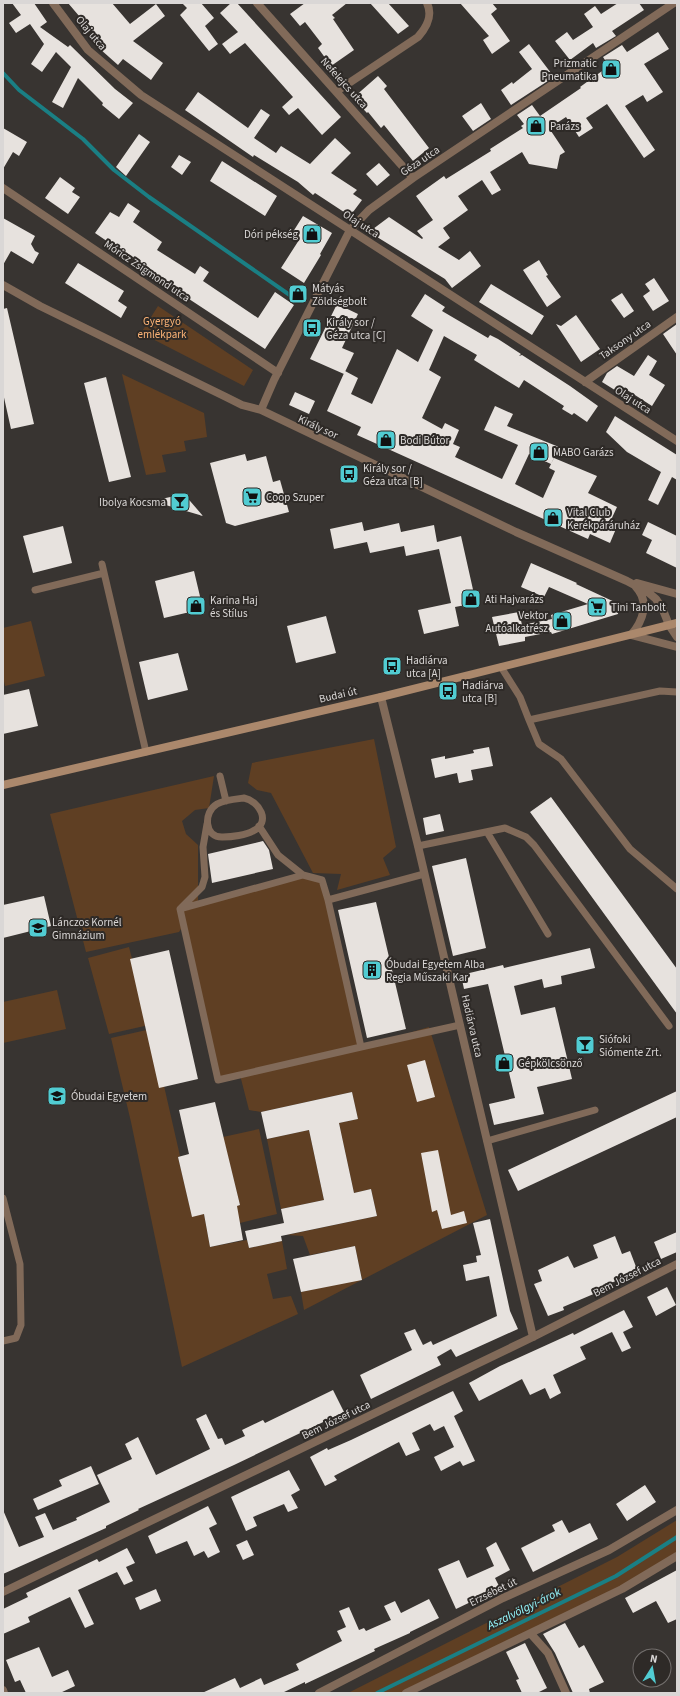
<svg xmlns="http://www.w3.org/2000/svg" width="680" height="1696" font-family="'Source Sans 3',sans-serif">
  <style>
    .green { fill: #5f3f23 }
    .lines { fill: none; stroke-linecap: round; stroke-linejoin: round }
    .stream { stroke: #1a7f84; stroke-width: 4 }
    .building { fill: #e7e2de }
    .service { stroke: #816a59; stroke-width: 7 }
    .minor { stroke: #816a59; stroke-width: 8 }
    .secondary { stroke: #ab886c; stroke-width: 8 }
    .labels { text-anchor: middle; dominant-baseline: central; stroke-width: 4; stroke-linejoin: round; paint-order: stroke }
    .street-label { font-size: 11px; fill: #dad7d6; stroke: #2e2a27 }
    .poi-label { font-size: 11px; fill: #dad7d6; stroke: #2e2a27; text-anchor: start }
    .park-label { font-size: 11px; fill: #ffb577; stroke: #2e2a27 }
    .water-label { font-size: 12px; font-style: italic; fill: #95f7fc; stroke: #2e2a27 }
  </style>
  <rect width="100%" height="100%" fill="#383431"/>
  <!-- green -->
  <path class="green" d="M158 306 253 370 244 386 141 333Z
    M122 374 204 413 207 437 184 441 186 451 162 455 166 472 146 475Z
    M31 621 45 676 5 686 3 677V628Z
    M374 739 396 847 383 858 390 875 337 890 341 874 313 873 271 793 257 790 248 783 252 763Z
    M214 776 209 808 195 810 182 821 186 834 198 845V902L303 875 322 880 362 1047 429 1027 487 1215 304 1310 301 1292 362 1279 355 1246 310 1255 303 1236 287 1235 377 1216 371 1189 354 1193 339 1123 358 1119 352 1092 261 1112 249 1110 240 1075 218 1080 183 926 179 932 86 952 50 814Z
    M129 947 149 1025 109 1034 88 958Z
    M57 990 66 1029 3 1043V1002Z
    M151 1029 180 1156 178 1157 192 1216 204 1214 210 1247 247 1240 249 1248 282 1241 287 1269 267 1274 273 1299 291 1296 298 1314 182 1367 131 1122 111 1038Z
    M259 1129 277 1214 240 1223 235 1206 240 1205 223 1137Z
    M309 1130 324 1200 281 1209 267 1139Z
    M677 1520V1554L635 1581 405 1693H348L617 1557Z"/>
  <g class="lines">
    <!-- stream -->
    <path class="stream" d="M3 73 19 90 83 139 114 170 149 197 294 298
      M377 1693 616 1576 677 1537"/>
  </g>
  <!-- building -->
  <path class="building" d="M12 3H34L47 22 40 27 68 47 70 45 115 89 133 103 119 119 102 105 103 103 78 78 63 108 52 102 71 67 56 52 42 72 31 64 44 44 30 24 16 33 9 23 21 15Z
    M68 3H112L130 24 156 4 165 16 133 41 163 63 151 80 123 59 118 65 100 49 103 44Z
    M182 3H201L214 18 205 26 218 44 209 51 180 15 187 8Z
    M231 3H237L341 117 322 135 298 108 289 115 282 107 293 97 245 43 230 54 222 44 238 32 220 13Z
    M305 3H347L332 15 335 18 333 19 354 50 331 66 318 48 322 44 305 22 300 26 290 14Z
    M370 3H388L409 26 398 34Z
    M460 3H492L497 9 491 14 510 41 492 54 483 40 489 36Z
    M618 3H639L644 10 612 31 616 36 596 48 593 43 570 60 555 41 567 32 573 40 593 27 584 14 595 6 601 14Z
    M658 32 669 49 644 64 663 92 647 102 643 95 625 106 655 150 644 158 607 104 586 118 593 128 579 137 566 117 549 128 565 152 560 155 557 169 529 164 522 152 490 172 501 190 492 195 482 180 458 196 468 210 443 228 450 238 438 247 459 260 470 251 481 266 452 288 445 279 369 232 389 217 422 239 423 238 417 231 433 220 416 196 444 176 446 179 491 151 490 149 523 128 521 126 524 124 517 115 532 105 540 116 581 88 580 87 609 66 603 57 622 45 627 52Z
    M529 44 554 77 511 105 501 90 512 82 513 84 532 69 519 52Z
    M378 76 387 86 384 89 429 148 413 161 384 125 381 128 368 112 367 113 353 98Z
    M198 92 248 128 261 109 270 115 254 138 276 153 281 146 310 164 335 138 351 153 331 173 357 190 353 194 362 200 350 216 315 193 313 195 298 182 254 155 253 157 185 110Z
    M481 103 491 119 473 131 462 116Z
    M3 128 27 142 19 156 13 152 3 169Z
    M139 134 150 142 126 176 116 167Z
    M179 155 191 162 182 175 171 167Z
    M222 161 277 196 265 216 210 181Z
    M379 163 390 175 377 186 366 174Z
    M60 177 75 188 72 192 80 197 68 214 45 198Z
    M128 203 140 211 133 222 162 242 157 250 195 274 200 266 209 272 203 281 258 318 275 292 294 305 265 349 154 276 155 274 95 233 110 212 119 217Z
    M303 216 332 233 320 254 321 255 304 283 281 268 299 240 291 235Z
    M3 218 35 236 31 244 35 251 39 253 33 264 11 251 3 265Z
    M539 260 548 275 546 276 561 297 547 307 523 270Z
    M78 263 124 291 118 301 127 307 121 318 65 283Z
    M654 278 669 301 653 311 643 296 650 291 645 284Z
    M491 284 544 316 532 335 479 302Z
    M622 293 634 311 624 318 611 300Z
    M425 294 445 307 442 311 488 338 490 335 498 339 521 354 519 356 522 355 570 386 598 406 587 422 574 413 572 415 562 409 564 406 524 380 519 388 474 360 477 355 444 336 429 370 441 377 422 418 442 429 445 423 459 430 453 444 460 447 455 457 502 479 518 445 484 430 495 406 513 414 507 426 559 447 551 464 529 454 515 484 543 498 555 471 549 468 554 458 597 476 588 493 617 507 611 520 618 524 610 543 590 534 588 539 357 435 361 427 327 411 345 371 358 378 351 394 372 404 397 349 418 362 433 330 411 316Z
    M337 304 358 314 342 348 354 353 344 374 310 359Z
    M7 308 34 424 11 429 3 393V309Z
    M576 315 600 349 581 362 556 324 561 326Z
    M677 324V355L663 334Z
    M648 355 657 361 649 375 665 385 652 406 621 386 618 392 602 382 607 373 617 366 634 376Z
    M106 377 131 477 109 482 84 383Z
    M295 392 315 401 309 414 289 405Z
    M615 416 677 455V480L672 477 658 505 648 500 661 472 627 452 606 432Z
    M245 454 247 461 266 456 273 482 280 480 289 512 235 526 226 523 210 463Z
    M184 494 203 516 152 501Z
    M362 522 364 531 399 523 401 532 434 525 437 542 461 536 476 603 455 607 459 626 424 634 418 610 451 603 439 549 406 556 404 546 370 553 367 542 334 549 330 529Z
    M648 522 677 536V568L646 553 652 540 642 535Z
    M63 526 72 563 33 573 23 536Z
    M531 563 577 583 576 584 619 604 618 614 552 634 551 632 525 637V641L499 646 492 617 519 612 522 625 552 619 551 615 588 604 549 587 544 597 521 587Z
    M194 571 203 609 164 618 155 581Z
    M326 616 336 653 296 663 287 626Z
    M178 653 188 690 148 700 139 662Z
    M29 689 38 726 3 734V695Z
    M489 747 493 766 471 770 473 780 459 783 457 773 435 778 431 759 445 756V759L474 753 473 750Z
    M551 797 677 969V1014L530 812Z
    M440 814 444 831 426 835 423 818Z
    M263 841 269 850 273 869 212 883 208 854Z
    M466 858 486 948 453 956 432 866Z
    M44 896 51 926 3 938V905Z
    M376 902 406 1029 367 1038 338 910Z
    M590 948 595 968 561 976 562 984 544 988 542 979 514 986 521 1015 555 1007 572 1079 537 1087 544 1114 494 1125 489 1104 515 1098 488 984 464 989 461 975 503 965 504 968Z
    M169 950 198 1079 159 1088 130 959Z
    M425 1060 435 1097 417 1102 407 1065Z
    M677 1091V1117L518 1191 508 1170Z
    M352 1092 358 1119 339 1123 354 1193 371 1189 377 1216 281 1236 282 1241 249 1248 245 1231 284 1223 281 1209 324 1200 309 1130 267 1139 261 1112Z
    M215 1102 240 1205 237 1206 243 1240 210 1247 204 1214 192 1217 178 1157 189 1154 179 1110Z
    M438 1150 451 1215 464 1211 467 1223 442 1229 437 1210 432 1212 421 1153Z
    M490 1219 510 1311 518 1329 456 1357 451 1349 437 1357 441 1365 371 1399 360 1375 412 1350 404 1333 415 1329 423 1345 431 1341 433 1345 497 1316 489 1276 466 1281 463 1265 477 1262 476 1256 481 1255 473 1223Z
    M677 1232V1252L661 1259 654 1242Z
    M615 1236 622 1254 630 1251 638 1272 601 1287 603 1290 563 1307 564 1310 548 1316 534 1284 542 1281 538 1270 568 1256 574 1268 598 1258 593 1245Z
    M355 1246 362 1280 301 1292 293 1259Z
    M667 1287 676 1305 656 1316 647 1297Z
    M624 1310 633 1327 623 1332 631 1348 622 1352 612 1332 580 1347 586 1359 553 1375 561 1393 550 1399 545 1388 530 1395 522 1379 479 1401 469 1383 500 1366 573 1333 574 1335Z
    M333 1390 344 1412 234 1465 138 1509 139 1510 106 1526V1528L3 1574V1510L19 1547 44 1537 35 1517 45 1513 53 1530 77 1520 76 1518 110 1502 97 1475 132 1459 125 1444 138 1437 156 1475 210 1449 196 1419 206 1414 218 1439 222 1438 225 1445 245 1436 242 1430 263 1420 265 1423Z
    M453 1391 463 1411 454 1416 475 1461 463 1466 460 1461 441 1471 434 1457 454 1447 444 1426 434 1431 430 1424 412 1433 420 1450 406 1456 399 1442 334 1476 337 1480 325 1486 310 1457 327 1448 328 1450 351 1440Z
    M91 1466 99 1484 38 1510 33 1499 62 1486 59 1480Z
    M289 1470 300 1490 291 1495 298 1508 288 1512 284 1504 253 1517 257 1526 246 1531 231 1497Z
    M645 1485 656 1502 627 1521 616 1504Z
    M208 1506 217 1524 209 1528 220 1552 208 1558 204 1551 194 1556 187 1541 156 1554 148 1536Z
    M562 1520 569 1533 590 1523 598 1539 533 1572 521 1548 555 1531 552 1525Z
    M247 1540 254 1555 243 1560 236 1545Z
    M496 1542 510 1570 495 1578 500 1588 456 1609 438 1569 459 1560 467 1578 494 1566 486 1548Z
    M127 1548 135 1563 126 1567 133 1581 124 1585 117 1572 78 1590 94 1624 85 1628 70 1597 28 1617 30 1622 3 1634V1609L28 1597 26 1593 97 1559 99 1562Z
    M677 1570V1619L668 1623 656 1601 633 1613 625 1598Z
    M156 1589 161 1601 140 1610 135 1598Z
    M429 1599 439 1618 410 1632V1633L374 1649 375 1651 305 1684V1682L282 1693H202L235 1678 240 1688 261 1678 264 1685 299 1670 296 1664 342 1641 337 1631 346 1627 339 1611 349 1607 359 1630 364 1628 366 1631 391 1620 384 1606 395 1601 401 1613Z
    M565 1623 579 1648 584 1645 604 1682 589 1689 590 1693H573L555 1653 543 1634Z
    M525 1643 547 1688 537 1693H522L516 1680 519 1679 506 1652Z
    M39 1647 52 1677 68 1670 75 1686 60 1693H26L20 1680 15 1682 6 1660Z"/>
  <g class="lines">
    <!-- service -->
    <path class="service" d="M102 564 146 752
      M35 590 104 573
      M501 667 520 697 529 720 660 691 677 692
      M529 720 539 744 561 759 630 849 677 889
      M220 776 226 801
      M244 798C259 801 272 822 253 831 246 835 232 837 223 837 204 838 203 812 217 804 224 800 236 799 244 798Z
      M259 826 278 855 303 875
      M487 832 548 934
      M418 846 505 828 526 837 534 845 669 1026
      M328 900 322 880 303 875 180 909 218 1080 361 1047 328 900 424 874
      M181 908 202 887 205 877 203 847 207 824
      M361 1047 460 1025
      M487 1141 595 1110
      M3 1198 20 1264 21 1325 16 1338 3 1341"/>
    <!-- minor -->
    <path class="minor" d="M53 3 88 50 141 95 677 441
      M257 3 413 178
      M337 91 418 37C427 27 433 16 427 3
      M3 188 278 373
      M3 285 40 306 226 397 242 405 261 410 516 532 627 581 649 593 656 599 663 610 669 625 677 637
      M585 382 677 317
      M261 410 274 380 350 230 369 210 413 178 674 3
      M637 583 677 594
      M636 587C650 602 643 621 631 635L677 647
      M381 697 418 846 533 1337
      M3 1592 533 1337 677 1264
      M531 1634 548 1653 566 1693
      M3 1690 4 1693
      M319 1693 503 1598 609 1550 677 1510
      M406 1693 622 1589 677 1556"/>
    <!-- secondary -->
    <path class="secondary" d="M3 785 381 697 677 623"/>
  </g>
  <!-- icons -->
  <defs>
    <symbol id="shop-square" viewBox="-11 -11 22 22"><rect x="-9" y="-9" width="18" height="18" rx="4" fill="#51ccd2" stroke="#2e2a27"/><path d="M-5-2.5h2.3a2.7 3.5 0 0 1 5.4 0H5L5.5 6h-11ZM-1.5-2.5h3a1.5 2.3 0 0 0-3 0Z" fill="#111"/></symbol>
    <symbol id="bus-square" viewBox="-11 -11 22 22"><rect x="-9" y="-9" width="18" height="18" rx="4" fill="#51ccd2" stroke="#2e2a27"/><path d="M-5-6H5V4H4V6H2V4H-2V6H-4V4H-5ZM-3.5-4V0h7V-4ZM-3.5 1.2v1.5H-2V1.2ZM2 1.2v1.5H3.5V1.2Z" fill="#111"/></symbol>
    <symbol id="supermarket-square" viewBox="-11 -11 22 22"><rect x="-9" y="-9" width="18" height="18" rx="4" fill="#51ccd2" stroke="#2e2a27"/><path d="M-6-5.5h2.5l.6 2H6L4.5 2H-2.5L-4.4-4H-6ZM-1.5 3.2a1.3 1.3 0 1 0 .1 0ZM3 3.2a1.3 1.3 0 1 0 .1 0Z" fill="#111"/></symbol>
    <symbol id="bar-square" viewBox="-11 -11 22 22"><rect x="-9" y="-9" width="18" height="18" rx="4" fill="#51ccd2" stroke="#2e2a27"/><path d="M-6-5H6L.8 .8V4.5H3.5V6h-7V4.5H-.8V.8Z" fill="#111"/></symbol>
    <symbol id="school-square" viewBox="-11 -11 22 22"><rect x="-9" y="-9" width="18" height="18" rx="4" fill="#51ccd2" stroke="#2e2a27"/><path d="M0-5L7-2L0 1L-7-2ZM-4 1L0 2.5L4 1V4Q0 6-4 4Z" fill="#111"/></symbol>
    <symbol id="building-square" viewBox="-11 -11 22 22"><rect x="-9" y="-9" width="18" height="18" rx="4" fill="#51ccd2" stroke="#2e2a27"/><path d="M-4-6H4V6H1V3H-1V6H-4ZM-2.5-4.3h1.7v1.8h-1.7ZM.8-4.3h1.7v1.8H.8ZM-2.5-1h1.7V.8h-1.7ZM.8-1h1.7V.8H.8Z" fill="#111"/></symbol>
    <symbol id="university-square" viewBox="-11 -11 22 22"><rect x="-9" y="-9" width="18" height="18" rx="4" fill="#51ccd2" stroke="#2e2a27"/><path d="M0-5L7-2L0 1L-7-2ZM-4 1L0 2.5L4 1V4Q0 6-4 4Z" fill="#111"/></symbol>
  </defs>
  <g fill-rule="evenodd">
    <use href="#shop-square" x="600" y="58" width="22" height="22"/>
    <use href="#shop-square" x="525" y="115" width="22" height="22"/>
    <use href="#shop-square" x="301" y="223" width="22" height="22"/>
    <use href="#shop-square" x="287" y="283" width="22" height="22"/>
    <use href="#bus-square" x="301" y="317" width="22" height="22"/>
    <use href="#shop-square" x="375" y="429" width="22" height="22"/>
    <use href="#shop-square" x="528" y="441" width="22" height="22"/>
    <use href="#bus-square" x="338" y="463" width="22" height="22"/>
    <use href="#supermarket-square" x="241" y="486" width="22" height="22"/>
    <use href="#bar-square" x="169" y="491" width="22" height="22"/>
    <use href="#shop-square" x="542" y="507" width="22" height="22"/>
    <use href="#shop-square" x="460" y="588" width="22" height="22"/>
    <use href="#shop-square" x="185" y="595" width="22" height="22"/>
    <use href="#supermarket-square" x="586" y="596" width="22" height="22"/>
    <use href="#shop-square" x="551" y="610" width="22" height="22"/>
    <use href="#bus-square" x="381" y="655" width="22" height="22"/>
    <use href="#bus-square" x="437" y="680" width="22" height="22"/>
    <use href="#school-square" x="27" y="917" width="22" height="22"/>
    <use href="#building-square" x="361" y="959" width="22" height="22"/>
    <use href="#bar-square" x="574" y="1034" width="22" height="22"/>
    <use href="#shop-square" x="493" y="1052" width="22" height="22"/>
    <use href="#university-square" x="46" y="1085" width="22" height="22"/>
  </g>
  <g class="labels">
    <!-- street labels -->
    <g class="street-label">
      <text transform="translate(91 33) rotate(50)">Olaj utca</text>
      <text transform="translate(344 83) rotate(48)">Nefelejcs utca</text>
      <text transform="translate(420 161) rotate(-34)">Géza utca</text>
      <text transform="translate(361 224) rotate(33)">Olaj utca</text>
      <text transform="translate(147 271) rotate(34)">Móricz Zsigmond utca</text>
      <text transform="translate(625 340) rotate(-35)">Taksony utca</text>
      <text transform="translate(633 400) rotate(33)">Olaj utca</text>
      <text transform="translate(318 427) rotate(25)">Király sor</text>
      <text transform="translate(338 695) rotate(-13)">Budai út</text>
      <text transform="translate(472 1026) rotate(77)">Hadiárva utca</text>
      <text transform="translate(627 1277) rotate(-27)">Bem József utca</text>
      <text transform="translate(336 1420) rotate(-26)">Bem József utca</text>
      <text transform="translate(493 1592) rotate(-26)">Erzsébet út</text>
    </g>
    <!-- poi labels -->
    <g class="poi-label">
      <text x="597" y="63" text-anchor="end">Prizmatic<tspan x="597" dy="13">Pneumatika</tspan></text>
      <text x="550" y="126">Parázs</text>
      <text x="298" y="234" text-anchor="end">Dóri pékség</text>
      <text x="312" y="288">Mátyás<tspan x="312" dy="13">Zöldségbolt</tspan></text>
      <text x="326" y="322">Király sor /<tspan x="326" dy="13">Géza utca [C]</tspan></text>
      <text x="400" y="440">Bodi Bútor</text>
      <text x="553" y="452">MABO Garázs</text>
      <text x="363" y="468">Király sor /<tspan x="363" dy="13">Géza utca [B]</tspan></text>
      <text x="266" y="497">Coop Szuper</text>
      <text x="166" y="502" text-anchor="end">Ibolya Kocsma</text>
      <text x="567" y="512">Vital Club<tspan x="567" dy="13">Kerékpáráruház</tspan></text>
      <text x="485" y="599">Ati Hajvarázs</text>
      <text x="210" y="600">Karina Haj<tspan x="210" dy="13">és Stílus</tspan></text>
      <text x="611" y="607">Tini Tanbolt</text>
      <text x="548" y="615" text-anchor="end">Vektor<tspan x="548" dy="13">Autóalkatrész</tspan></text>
      <text x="406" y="660">Hadiárva<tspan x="406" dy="13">utca [A]</tspan></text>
      <text x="462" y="685">Hadiárva<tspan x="462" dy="13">utca [B]</tspan></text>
      <text x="52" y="922">Lánczos Kornél<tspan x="52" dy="13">Gimnázium</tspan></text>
      <text x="386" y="964">Óbudai Egyetem Alba<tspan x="386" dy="13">Regia Műszaki Kar</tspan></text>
      <text x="599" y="1039">Siófoki<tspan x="599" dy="13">Siómente Zrt.</tspan></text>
      <text x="518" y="1063">Gépkölcsönző</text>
      <text x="71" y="1096">Óbudai Egyetem</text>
    </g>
    <!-- park labels -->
    <g class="park-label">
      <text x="162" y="321">Gyergyó<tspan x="162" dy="13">emlékpark</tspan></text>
    </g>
    <!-- water labels -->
    <g class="water-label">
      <text transform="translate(524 1609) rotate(-26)">Aszalvölgyi-árok</text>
    </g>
  </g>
  <!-- border -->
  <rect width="680" height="1696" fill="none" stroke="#dad7d6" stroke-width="8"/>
  <!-- north arrow -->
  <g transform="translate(652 1668) rotate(11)"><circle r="19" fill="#2e2a27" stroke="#736f6d"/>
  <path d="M0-3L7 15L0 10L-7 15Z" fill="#51ccd2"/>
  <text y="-6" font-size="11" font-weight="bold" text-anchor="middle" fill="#dad7d6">N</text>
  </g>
</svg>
